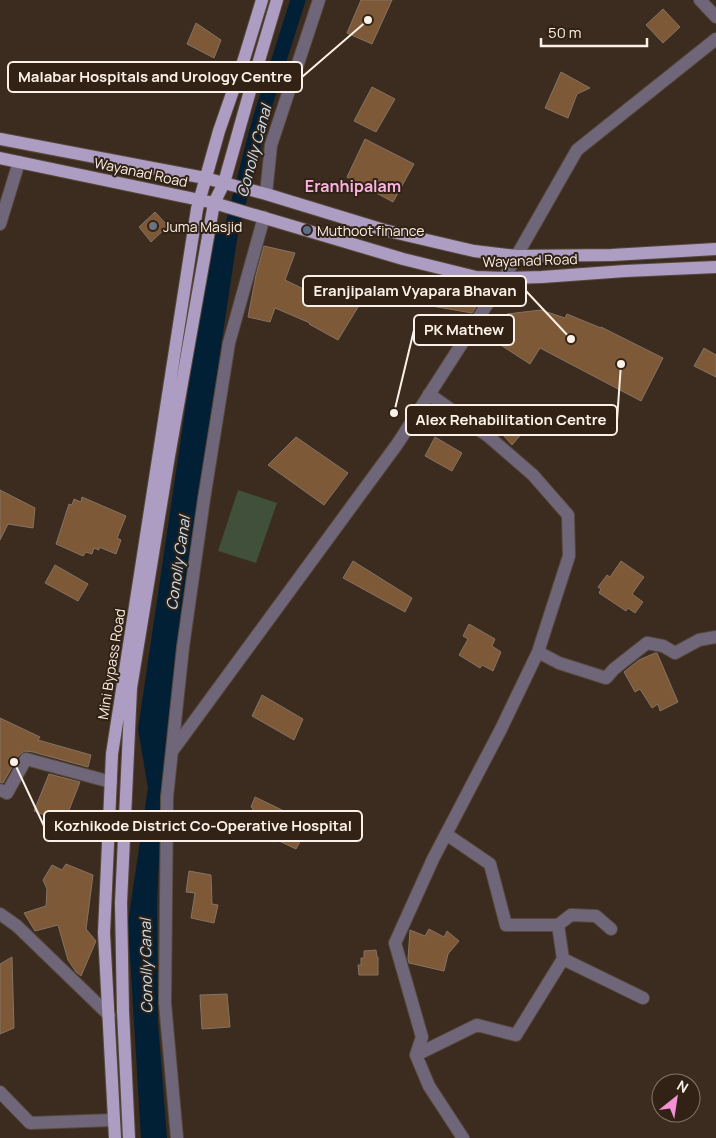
<svg xmlns="http://www.w3.org/2000/svg" width="716" height="1138" font-family="Manrope,sans-serif">
  <style>
    .green { fill: #40503a }
    .water { fill: #012035 }
    .lines { fill: none; stroke-linecap: round; stroke-linejoin: round }
    .canal { stroke: #012035; stroke-width: 15 }
    .building { fill: #7d5937; stroke: #857364 }
    .minor-casing { stroke: #56483b; stroke-width: 14 }
    .primary-casing { stroke: #56483b; stroke-width: 14 }
    .minor { stroke: #6f6779; stroke-width: 12 }
    .primary { stroke: #ae9dc3; stroke-width: 12 }
    .worship-dot { fill: #6b7280; stroke: #312215; stroke-width: 2 }
    .service-dot { fill: #5c6f8a; stroke: #312215; stroke-width: 2 }
    .labels { text-anchor: middle; dominant-baseline: central; stroke-width: 4; stroke-linejoin: round; paint-order: stroke }
    .street-label { font-size: 14px; fill: #fbf1e8; stroke: #312215 }
    .poi-label { font-size: 14px; fill: #fbf1e8; stroke: #312215; text-anchor: start }
    .water-label { font-size: 15px; font-style: italic; fill: #cae4f8; stroke: #312215 }
    .quarter-label { font-size: 16px; font-weight: bold; fill: #fbb4e2; stroke: #312215 }
    .leader { fill: none; stroke: #fbf1e8; stroke-width: 2 }
    .callout-dot { fill: #fbf1e8; stroke: #312215; stroke-width: 2 }
    .callout { fill: #312215; stroke: #fbf1e8; stroke-width: 2 }
    .callout-label { font-size: 15px; text-anchor: middle; font-weight: bold; fill: #fbf1e8 }
  </style>
  <rect width="100%" height="100%" fill="#3b2c1f"/>
  <!-- green -->
  <path class="green" d="M238 490 277 503 256 563 218 551Z"/>
  <!-- water -->
  <path class="water" d="M212 228 238 233 195 520 163 773 157 901 158 1023 167 1138H141L128 922 148 788 138 729Z"/>
  <g class="lines">
    <!-- canal -->
    <path class="canal" d="M226 251 259 123 298 0"/>
  </g>
  <!-- building -->
  <path class="building" d="M361 0H392L372 44 347 33Z
    M663 9 680 27 663 43 646 25Z
    M196 23 221 40 214 58 187 44Z
    M561 72 590 88 577 94 568 118 545 108Z
    M372 87 395 99 376 132 354 121Z
    M365 139 414 164 393 202 347 177Z
    M155 212 168 226 151 242 139 227Z
    M264 246 295 253 285 280 322 298 334 275 366 294 338 340 309 324 310 323 275 308 270 322 248 317 256 275Z
    M433 290 481 299 472 313 426 305Z
    M541 310 565 318 567 314 601 328V327L663 358 641 401 540 348 530 364 493 340 507 314Z
    M704 348 716 355V377L694 366Z
    M508 407 530 424 512 445 495 426Z
    M296 437 348 473 324 505 268 465Z
    M435 437 462 453 452 471 425 456Z
    M0 490 35 508 33 528 8 524 0 540Z
    M82 497 126 516 117 538 121 540 116 554 99 547V550L94 548 92 554 86 552 83 556 56 544 69 504 72 505 74 499 81 502Z
    M353 561 412 598 405 612 343 578Z
    M621 561 644 577 632 594 643 602 635 613 628 608 626 611 599 593 601 589 598 587 607 575 610 577Z
    M55 565 88 584 78 601 45 583Z
    M469 624 495 639 492 646 501 652 493 671 482 665 480 668 459 655 468 639 463 636Z
    M655 653H657L678 702 660 711 658 704 652 708 640 689 635 692 624 672 639 660Z
    M262 695 303 719 294 740 252 716Z
    M0 718 40 737 38 740 91 755 88 767 33 752 25 751 19 755 3 783 0 782Z
    M49 774 80 782 64 823 34 811Z
    M255 797 282 810 280 813 304 825 299 834 303 836 296 849 275 839 274 842 260 836 261 833 245 825 253 808 251 807Z
    M66 864 93 875 86 929 96 941 81 976 76 972 68 960 58 925 35 931 24 913 46 906 47 889 43 880 52 865 62 870Z
    M189 871 211 875 212 904 218 905 214 923 191 918 195 893 186 892Z
    M429 929 444 937 447 931 459 941 448 954 444 971 409 963 408 959 410 930 425 936Z
    M376 950 377 957H378V975H359L358 965H361V958H364V951Z
    M12 957 14 1028 0 1034V964Z
    M227 994 230 1027 202 1029 200 995Z"/>
  <g class="lines">
    <defs>
      <path id="minor" d="M700 0 716 17
        M266 194 271 145 319 0
        M0 224 19 162
        M429 394 488 436 533 475 568 515 569 556 538 652 501 729 433 859 395 943 422 1037 416 1055 429 1086 463 1138
        M538 652 559 663 606 678 614 669 647 643 663 646 675 653 699 640 716 637
        M173 750 398 443 504 278 577 150 716 39
        M0 790 7 793 26 759 111 782
        M0 914 17 926 109 1015
        M558 925 571 915 596 916 611 929
        M563 959 643 998
        M416 1055 477 1025 516 1035 563 959 558 925H506L490 864 446 834
        M0 1092 30 1123 114 1120
        M177 1138 165 1003 167 797 183 647 204 499 229 343 264 217"/>
      <path id="primary" d="M0 139 205 178 266 194 384 230 474 251 517 256 612 255 716 249
        M0 158 214 203 403 259 476 277 504 278 542 277 625 271 716 267
        M115 1138 104 933 112 754 197 209 219 131 244 59 262 0
        M129 1138 123 1011 121 903 131 688 169 456 214 203 224 183 250 91 277 0"/>
    </defs>
    <!-- minor casing -->
    <use href="#minor" class="minor-casing"/>
    <!-- primary casing -->
    <use href="#primary" class="primary-casing"/>
    <!-- minor -->
    <use href="#minor" class="minor"/>
    <!-- primary -->
    <use href="#primary" class="primary"/>
  </g>
  <!-- markers -->
  <circle class="worship-dot" cx="153" cy="226" r="5"/>
  <circle class="service-dot" cx="307" cy="230" r="5"/>
  <g class="labels">
    <!-- street labels -->
    <g class="street-label">
      <text transform="translate(141 172) rotate(12)">Wayanad Road</text>
      <text transform="translate(530 260) rotate(-2)">Wayanad Road</text>
      <text transform="translate(111 664) rotate(-81)">Mini Bypass Road</text>
    </g>
    <!-- poi labels -->
    <g class="poi-label">
      <text x="163" y="226">Juma Masjid</text>
      <text x="317" y="230">Muthoot finance</text>
    </g>
    <!-- water labels -->
    <g class="water-label">
      <text transform="translate(254 151) rotate(-75)">Conolly Canal</text>
      <text transform="translate(178 563) rotate(-82)">Conolly Canal</text>
      <text transform="translate(146 966) rotate(-91)">Conolly Canal</text>
    </g>
    <!-- quarter labels -->
    <g class="quarter-label">
      <text x="353" y="186">Eranhipalam</text>
    </g>
  </g>
  <!-- callouts -->
  <path class="leader" d="M368 20L302 77M571 339L526 291M394 413L414 330M621 364L617 420M14 762L44 826"/>
  <g class="callout-dot">
    <circle cx="368" cy="20" r="5"/>
    <circle cx="571" cy="339" r="5"/>
    <circle cx="394" cy="413" r="5"/>
    <circle cx="621" cy="364" r="5"/>
    <circle cx="14" cy="762" r="5"/>
  </g>
  <g class="callout">
    <rect x="8" y="62" width="294" height="30" rx="5"/>
    <rect x="303" y="276" width="223" height="30" rx="5"/>
    <rect x="414" y="315" width="100" height="30" rx="5"/>
    <rect x="406" y="405" width="211" height="30" rx="5"/>
    <rect x="44" y="811" width="318" height="30" rx="5"/>
  </g>
  <g class="callout-label">
    <text x="155" y="82">Malabar Hospitals and Urology Centre</text>
    <text x="415" y="296">Eranjipalam Vyapara Bhavan</text>
    <text x="464" y="335">PK Mathew</text>
    <text x="511" y="425">Alex Rehabilitation Centre</text>
    <text x="203" y="831">Kozhikode District Co-Operative Hospital</text>
  </g>
  <!-- north arrow -->
  <g transform="translate(676 1098) rotate(30)"><circle r="24" fill="#312215" stroke="#827569"/>
  <path d="M0-4L9 19L0 12L-9 19Z" fill="#f491d4"/>
  <text y="-8" font-size="14" font-weight="bold" text-anchor="middle" fill="#fbf1e8">N</text>
  </g>
  <!-- scale -->
  <path d="M541 38v8h106v-8" fill="none" stroke="#fbf1e8" stroke-width="2.5"/>
  <text x="548" y="38" font-size="15" fill="#fbf1e8" stroke="#312215" stroke-width="4" paint-order="stroke">50 m</text>
</svg>
